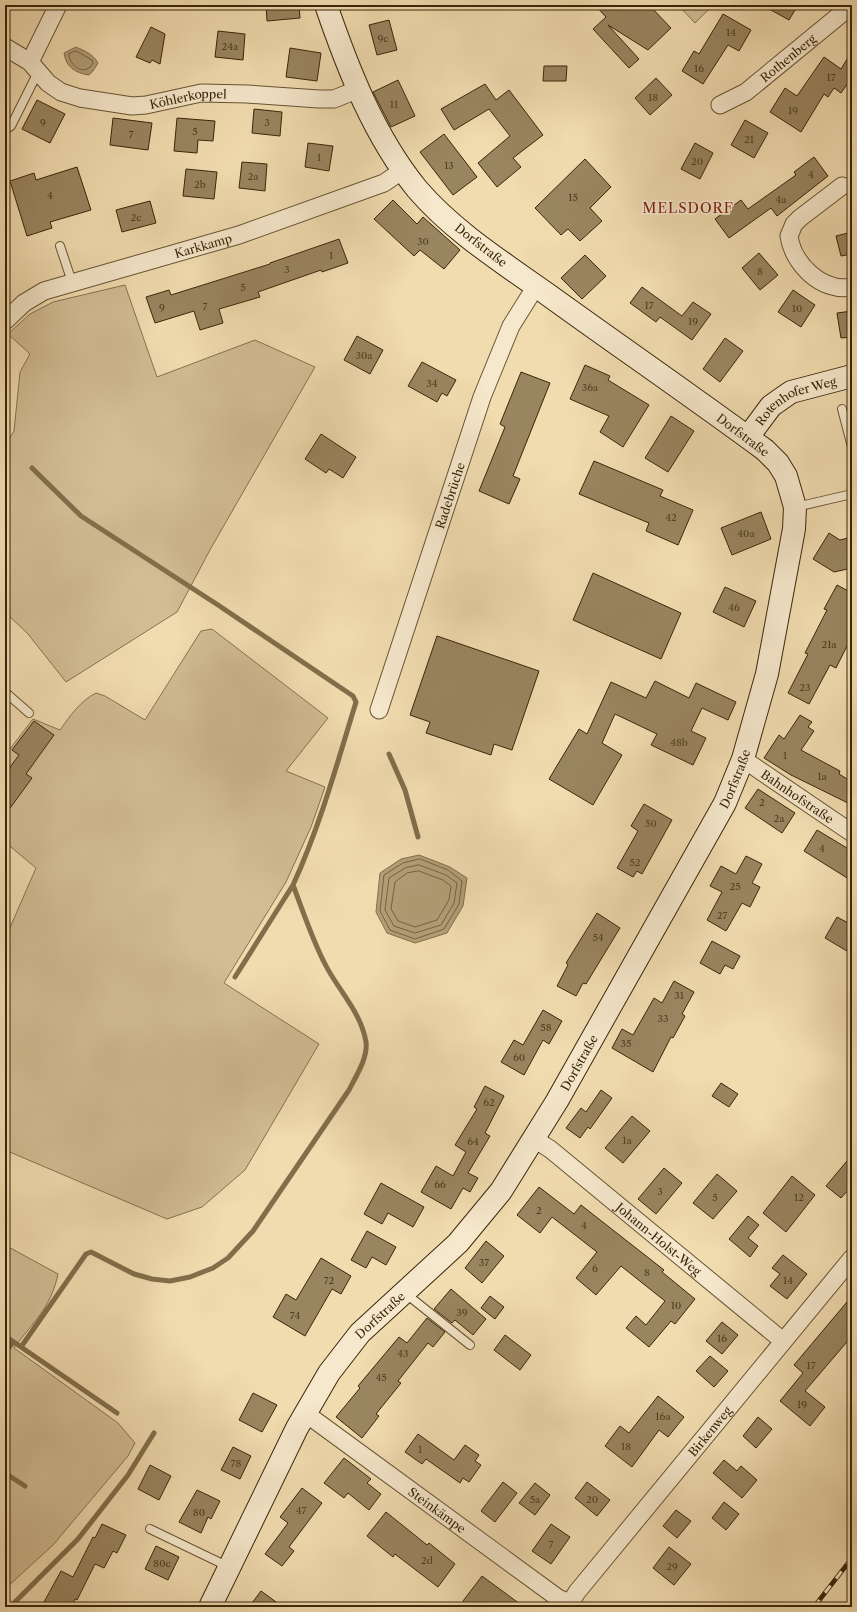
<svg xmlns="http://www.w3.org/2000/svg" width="857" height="1612" font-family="'Libre Caslon Text',serif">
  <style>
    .green { fill: #d2bd94; stroke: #86724e }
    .water { fill: #b29e77; stroke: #826e4b }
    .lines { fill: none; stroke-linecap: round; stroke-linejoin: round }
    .shore { stroke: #766240; stroke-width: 1 }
    .stream { stroke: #826e4b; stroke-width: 5 }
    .building { fill: #998560; stroke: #392609 }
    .lane-casing { stroke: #675433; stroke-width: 10 }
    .street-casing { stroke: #675433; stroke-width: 19 }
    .secondary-casing { stroke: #392609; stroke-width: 24 }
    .lane { stroke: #f6e8cc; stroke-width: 8 }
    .street { stroke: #f6e8cc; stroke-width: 17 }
    .secondary { stroke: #f6e8cc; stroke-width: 22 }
    .rail-casing { stroke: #392609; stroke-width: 4.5 }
    .rail { stroke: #f6e8cc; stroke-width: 3; stroke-dasharray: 9; stroke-linecap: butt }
    .labels { text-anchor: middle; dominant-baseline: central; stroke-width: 3.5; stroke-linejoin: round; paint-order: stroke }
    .number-label { font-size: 10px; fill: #513e1f }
    .street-label { font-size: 12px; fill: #392609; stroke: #f6e8cc }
    .quarter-label { font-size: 14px; letter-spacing: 1px; fill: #7a1f14; stroke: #f6e8cc }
  </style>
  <rect width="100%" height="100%" fill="#f1dcb0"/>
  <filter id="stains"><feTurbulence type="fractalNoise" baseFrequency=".005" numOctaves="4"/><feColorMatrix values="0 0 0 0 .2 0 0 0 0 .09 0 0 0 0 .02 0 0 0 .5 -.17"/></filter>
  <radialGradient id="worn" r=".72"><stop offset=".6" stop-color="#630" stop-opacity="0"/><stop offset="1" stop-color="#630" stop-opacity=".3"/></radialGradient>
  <!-- green -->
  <path class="green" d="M678 5H713L695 23Z
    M125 285 157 377 255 340 315 367 211 548 177 612 66 682 28 634 5 612V446L14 431 20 372 30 354 8 334 30 314 53 302Z
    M212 629 328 718 286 771 325 787 311 827 286 882 224 983 319 1044 245 1170 202 1207 167 1219 5 1150V939L36 868 5 842V768L8 764 6 754 33 719 60 730C70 716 80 701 96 693L105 696 145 720 201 631Z
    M5 1245 58 1274C51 1308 33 1322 14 1348L118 1423 135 1443 128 1456 53 1545 5 1589Z"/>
  <!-- water -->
  <path class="water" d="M76 47C85 51 93 54 98 63L93 71 89 75C75 73 66 67 64 53Z
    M419 855 450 867 467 878 463 906 447 933 415 943 387 933 376 912 380 873 401 859Z"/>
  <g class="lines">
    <!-- shore -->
    <path class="shore" d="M76 51 92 60 93 63C86 77 69 67 69 54Z
      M420 859 448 870 462 881 459 904 444 929 415 939 390 930 380 911 384 875 403 863Z
      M419 865 446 875 457 883 454 903 441 925 415 933 394 926 385 910 389 878 405 868Z
      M419 871 443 880 451 886 449 900 437 920 415 927 398 921 391 909 395 882 407 873Z"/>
    <!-- stream -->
    <path class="stream" d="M389 754 405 790 418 837
      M235 977 293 885
      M5 1336 117 1413
      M21 1347 86 1254 91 1252 134 1274 152 1279 170 1281 190 1277 213 1268 228 1258 253 1231 349 1090C356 1076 368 1058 366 1042 361 1012 338 990 325 964 312 939 303 911 293 885 320 826 337 764 356 702L353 696 218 605 81 516 32 468
      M5 1353 13 1342
      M5 1473 25 1486
      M10 1607 78 1539 128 1475 154 1433"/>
  </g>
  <!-- building -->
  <path class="building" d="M266 5H299L300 18 267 21Z
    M595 5H649L671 28 648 50 608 25 639 59 629 68 593 29 606 17Z
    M762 5H798L789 20Z
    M723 14 751 30 739 51 728 45 703 84 682 71 694 51 699 54Z
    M389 20 397 50 377 55 369 25Z
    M151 27 165 34 160 64 152 60 150 63 136 57Z
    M218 31 245 34 243 60 215 57Z
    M290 48 321 53 317 81 286 77Z
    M852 51V77L841 93 834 88 828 97 824 94 801 132 770 112 785 88 797 96 824 57 841 69Z
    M544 66H567L566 81H543Z
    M656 78 672 95 650 115 635 98Z
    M398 80 415 116 391 127 373 92Z
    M485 84 496 100 509 90 543 135 513 158 521 167 497 187 478 163 510 136 489 109 454 130 441 109Z
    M37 100 65 114 50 143 22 129Z
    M254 109 282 112 280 136 252 133Z
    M113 118 152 123 148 150 110 145Z
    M177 118 215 121 213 141 198 140 197 153 174 151Z
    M745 120 768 133 754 158 731 145Z
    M444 134 477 177 453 195 420 152Z
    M308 143 333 146 329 171 305 167Z
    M695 143 713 153 700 179 681 169Z
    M814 157 828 176 777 216 771 208 729 238 715 219 741 200 748 209 796 175 794 172Z
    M585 159 611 187 590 208 602 221 580 241 568 229 561 235 535 208Z
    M242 162 267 164 265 191 239 188Z
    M77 167 91 210 50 222 52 228 27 236 10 181 34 173 36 180Z
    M186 169 217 172 214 199 183 196Z
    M393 200 417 224 423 217 460 250 444 269 420 250 414 256 374 219Z
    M150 201 156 223 122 232 116 210Z
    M852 232V254L841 256 836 236Z
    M339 239 348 263 322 272 321 270 258 292 260 297 219 309 223 323 200 330 194 311 155 323 146 297 169 290 171 295 270 264V263Z
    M759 253 778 275 760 290 742 268Z
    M585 255 606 276 582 299 561 278Z
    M642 287 682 316 693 302 711 314 692 340 660 317 656 322 630 303Z
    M793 290 815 305 801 327 778 312Z
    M852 311V337L841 338 837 313Z
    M357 336 383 350 370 374 344 360Z
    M725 338 743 351 720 382 703 369Z
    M422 362 456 380 447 396 442 393 437 402 408 386Z
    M585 365 610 376 608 380 649 405 623 447 600 432 609 416 570 399Z
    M521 372 550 383 513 476 520 479 509 504 479 491 505 427 500 424Z
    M671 416 694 431 668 472 645 458Z
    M321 434 356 457 343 478 329 469 326 473 305 459Z
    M594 461 663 490 660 496 693 510 678 545 646 531 649 523 579 494Z
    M761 512 771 539 732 555 721 528Z
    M829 533 840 540 852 537V568L834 572 813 559Z
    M593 573 681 613 661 659 573 620Z
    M837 585 852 593V636L836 668 830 665 809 704 788 693 808 654 805 653 827 610 824 609Z
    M725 587 756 601 744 627 713 612Z
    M437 636 539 671 512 750 494 744 491 755 426 733 430 722 410 715Z
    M655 681 689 698 696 683 736 702 728 720 702 708 691 731 706 738 693 765 651 745 657 734 615 714 602 743 622 755 593 805 549 779 579 729 587 734 611 682 646 698Z
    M800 715 812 722 808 727 814 731 801 750 840 771 839 774 852 782V805L791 775 764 758 779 735 784 739Z
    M34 721 54 735 26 774 32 778 5 815V774L19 755 12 750Z
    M758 789 795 813 782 833 745 808Z
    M644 804 672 820 642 874 637 871 633 877 617 868 638 831 631 826Z
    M817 830 852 851V881L804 851Z
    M746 856 762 864 752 883 760 887 750 907 742 903 726 931 707 920 722 892 710 886 721 866 736 874Z
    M597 913 620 928 586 984 583 983 576 996 557 986 568 965 566 963Z
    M837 917 852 925V954L825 938Z
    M712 941 740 956 733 969 725 965 720 974 700 963Z
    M674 981 694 992 682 1014 685 1016 673 1038 671 1037 653 1072 612 1048 622 1029 633 1035 654 998 662 1003Z
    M543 1010 562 1021 549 1044 543 1040 524 1075 501 1062 514 1040 523 1045Z
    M721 1083 738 1094 729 1107 712 1096Z
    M485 1086 504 1096 485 1133 490 1136 468 1173 478 1178 470 1192 463 1188 451 1209 421 1192 436 1166 453 1176 466 1152 455 1145 477 1109 474 1107Z
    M601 1090 612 1098 590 1129 588 1127 580 1138 566 1128 581 1108 586 1112Z
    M632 1116 650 1131 623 1163 605 1148Z
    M852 1155V1186L841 1198 826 1186Z
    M664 1168 682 1183 656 1214 638 1199Z
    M717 1174 737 1191 713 1219 693 1203Z
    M792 1176 815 1195 786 1232 763 1213Z
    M381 1183 424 1207 413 1227 388 1213 382 1224 364 1214Z
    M539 1187 574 1214 581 1205 664 1270 662 1272 695 1299 675 1324 671 1321 649 1347 626 1328 636 1316 646 1325 665 1301 621 1266 596 1295 576 1278 597 1252 552 1217 540 1233 517 1215Z
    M748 1216 759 1225 748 1238 758 1246 750 1257 729 1239Z
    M367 1231 396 1247 386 1265 372 1257 366 1268 351 1260Z
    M486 1241 504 1256 482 1283 465 1268Z
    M783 1255 807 1274 787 1299 770 1286 780 1274 772 1268Z
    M321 1258 351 1276 341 1294 332 1289 305 1336 273 1317 286 1294 296 1300Z
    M451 1289 486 1319 473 1335 455 1320 452 1323 434 1309Z
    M490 1296 504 1307 495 1319 481 1308Z
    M852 1296V1336L805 1391 825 1407 810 1426 780 1401 803 1373 794 1365Z
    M427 1318 445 1332 433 1347 428 1343 398 1381 401 1383 376 1414 379 1416 362 1438 336 1417 360 1388 358 1386 399 1337 407 1343Z
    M722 1322 738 1335 722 1354 706 1341Z
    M505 1335 531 1355 520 1370 494 1350Z
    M710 1356 728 1371 714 1387 696 1371Z
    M253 1393 277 1405 262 1432 239 1420Z
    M658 1396 684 1417 668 1437 659 1430 632 1467 605 1446 620 1426 629 1433Z
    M758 1417 772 1429 756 1448 743 1436Z
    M418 1434 454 1460 465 1445 479 1455 475 1461 481 1465 469 1482 463 1478 460 1483 426 1459 422 1464 405 1452Z
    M233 1447 251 1456 240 1479 221 1470Z
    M344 1458 371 1479 367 1483 381 1494 369 1510 348 1493 344 1498 324 1483Z
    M724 1460 737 1471 741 1466 757 1480 742 1498 713 1473Z
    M150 1465 171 1476 159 1500 138 1489Z
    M503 1482 517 1493 495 1522 481 1511Z
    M587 1482 610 1500 597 1516 575 1498Z
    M535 1483 550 1495 535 1515 519 1503Z
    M302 1488 322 1503 289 1547 294 1551 282 1566 265 1554 288 1523 280 1517Z
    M197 1490 220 1501 211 1519 208 1517 201 1533 179 1522Z
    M724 1502 739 1514 726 1530 712 1518Z
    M676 1510 691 1521 677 1538 663 1526Z
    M386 1512 427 1545 429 1543 455 1564 438 1587 395 1554 393 1557 367 1536Z
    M102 1524 126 1535 117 1553 113 1551 104 1568 95 1564 77 1600 75 1599 71 1607H55L44 1602 61 1571 73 1577 93 1537 95 1538Z
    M551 1524 570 1537 551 1564 532 1551Z
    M156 1546 179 1557 168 1580 145 1569Z
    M669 1547 691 1564 674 1585 653 1568Z
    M482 1576 524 1607H471L463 1601Z
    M261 1591 283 1607H249Z"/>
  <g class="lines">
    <defs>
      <path id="lane" d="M5 130 11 126 38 72
        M60 246 72 282
        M842 409 852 447
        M796 507 852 494
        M5 692 29 713
        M405 1293 470 1345
        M150 1529 229 1567"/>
      <g id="street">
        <path id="s1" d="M5 47 30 62 48 83 61 92 80 98 132 106 146 105 201 93 247 94 319 99H334L359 89"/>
        <path d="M30 62 58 5"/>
        <path id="s2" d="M720 105 746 92 852 5"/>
        <path d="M842 186 800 218 794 224 789 236C793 264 822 293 852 287"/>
        <path id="s3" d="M5 321 24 303 44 291 239 235 384 183 403 170"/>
        <path id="s4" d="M379 710 482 397 511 326 536 286"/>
        <path id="s5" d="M743 759 852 833"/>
        <path id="s6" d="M534 1139 550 1149 783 1341"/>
        <path id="s7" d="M305 1413 558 1598 572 1604"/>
        <path id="s8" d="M572 1607V1600L577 1592 852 1258"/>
      </g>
      <g id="secondary">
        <path id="s9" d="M748 437 771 406 791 392 852 376"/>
        <path id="s10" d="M210 1607 297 1428 329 1373 360 1333 458 1243 501 1191 557 1101 725 803 743 759 767 674 794 529 795 507 786 476 778 463 765 450C693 397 619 346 547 294 502 262 453 231 417 189 374 136 348 69 326 5"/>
      </g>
    </defs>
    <!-- lane casing -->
    <use href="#lane" class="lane-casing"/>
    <!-- street casing -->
    <use href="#street" class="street-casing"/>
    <!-- secondary casing -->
    <use href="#secondary" class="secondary-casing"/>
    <!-- lane -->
    <use href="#lane" class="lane"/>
    <!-- street -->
    <use href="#street" class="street"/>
    <!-- secondary -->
    <use href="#secondary" class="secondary"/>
    <defs>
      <path id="rail" d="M814 1607 852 1558"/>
    </defs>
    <!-- rail casing -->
    <use href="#rail" class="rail-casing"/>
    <!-- rail -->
    <use href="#rail" class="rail"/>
  </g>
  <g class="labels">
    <!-- number labels -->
    <g class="number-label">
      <text x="731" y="32">14</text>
      <text x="383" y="38">9c</text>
      <text x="230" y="46">24a</text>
      <text x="699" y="68">16</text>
      <text x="831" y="77">17</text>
      <text x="653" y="97">18</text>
      <text x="394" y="104">11</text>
      <text x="793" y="110">19</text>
      <text x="43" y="122">9</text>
      <text x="267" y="122">3</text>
      <text x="195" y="131">5</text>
      <text x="131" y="134">7</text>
      <text x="749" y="139">21</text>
      <text x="319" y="157">1</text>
      <text x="697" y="161">20</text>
      <text x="449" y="165">13</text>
      <text x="811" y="174">4</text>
      <text x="253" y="176">2a</text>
      <text x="200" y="184">2b</text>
      <text x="50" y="195">4</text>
      <text x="573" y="197">15</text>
      <text x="781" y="199">4a</text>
      <text x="136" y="217">2c</text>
      <text x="423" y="241">30</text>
      <text x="331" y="255">1</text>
      <text x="287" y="269">3</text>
      <text x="760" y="271">8</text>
      <text x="243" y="287">5</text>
      <text x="649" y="305">17</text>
      <text x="205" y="306">7</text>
      <text x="162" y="307">9</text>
      <text x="797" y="308">10</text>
      <text x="693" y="321">19</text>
      <text x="364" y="355">30a</text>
      <text x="432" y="383">34</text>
      <text x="590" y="387">36a</text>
      <text x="671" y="517">42</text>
      <text x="746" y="533">40a</text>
      <text x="734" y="607">46</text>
      <text x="829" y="644">21a</text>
      <text x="805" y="687">23</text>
      <text x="679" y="742">48b</text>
      <text x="785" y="755">1</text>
      <text x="822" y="776">1a</text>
      <text x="762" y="802">2</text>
      <text x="779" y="818">2a</text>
      <text x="651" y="823">50</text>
      <text x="822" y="848">4</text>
      <text x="635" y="862">52</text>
      <text x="735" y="886">25</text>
      <text x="722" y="915">27</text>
      <text x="598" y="937">54</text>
      <text x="679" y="995">31</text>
      <text x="663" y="1018">33</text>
      <text x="546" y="1027">58</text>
      <text x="626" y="1043">35</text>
      <text x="519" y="1057">60</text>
      <text x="489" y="1102">62</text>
      <text x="627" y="1140">1a</text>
      <text x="473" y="1141">64</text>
      <text x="440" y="1184">66</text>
      <text x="660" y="1191">3</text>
      <text x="715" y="1197">5</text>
      <text x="799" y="1197">12</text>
      <text x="539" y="1210">2</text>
      <text x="584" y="1225">4</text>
      <text x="484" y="1262">37</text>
      <text x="595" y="1268">6</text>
      <text x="647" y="1272">8</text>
      <text x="329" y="1280">72</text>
      <text x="788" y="1280">14</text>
      <text x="676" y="1305">10</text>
      <text x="462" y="1312">39</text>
      <text x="295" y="1315">74</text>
      <text x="722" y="1338">16</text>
      <text x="403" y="1353">43</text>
      <text x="811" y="1365">17</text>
      <text x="381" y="1377">45</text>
      <text x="802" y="1404">19</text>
      <text x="663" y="1416">16a</text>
      <text x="626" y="1446">18</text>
      <text x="420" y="1449">1</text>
      <text x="236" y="1463">78</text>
      <text x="535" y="1499">5a</text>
      <text x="592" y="1499">20</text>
      <text x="301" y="1510">47</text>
      <text x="199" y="1512">80</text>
      <text x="551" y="1544">7</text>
      <text x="427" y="1560">2d</text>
      <text x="162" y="1563">80c</text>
      <text x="672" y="1566">29</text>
    </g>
    <!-- street labels -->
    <g class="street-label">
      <text stroke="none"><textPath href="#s2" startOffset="83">Rothenberg</textPath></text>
      <text stroke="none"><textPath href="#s1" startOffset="202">Köhlerkoppel</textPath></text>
      <text stroke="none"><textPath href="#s3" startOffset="215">Karkkamp</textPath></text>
      <text transform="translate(481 245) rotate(38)">Dorfstraße</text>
      <text stroke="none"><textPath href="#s9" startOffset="63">Rotenhofer Weg</textPath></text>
      <text transform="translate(743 435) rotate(37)">Dorfstraße</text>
      <text stroke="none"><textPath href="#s4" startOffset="226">Radebrüche</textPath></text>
      <text stroke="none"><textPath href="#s10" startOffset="988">Dorfstraße</textPath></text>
      <text stroke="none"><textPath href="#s5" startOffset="66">Bahnhofstraße</textPath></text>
      <text stroke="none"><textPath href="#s10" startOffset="664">Dorfstraße</textPath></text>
      <text stroke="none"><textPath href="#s6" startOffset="160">Johann-Holst-Weg</textPath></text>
      <text stroke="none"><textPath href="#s10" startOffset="340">Dorfstraße</textPath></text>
      <text stroke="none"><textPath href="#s8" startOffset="225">Birkenweg</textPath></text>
      <text stroke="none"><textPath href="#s7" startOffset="164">Steinkämpe</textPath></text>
    </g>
    <!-- quarter labels -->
    <g class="quarter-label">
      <text x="688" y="208">MELSDORF</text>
    </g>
  </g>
  <!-- margin -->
  <rect width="857" height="1612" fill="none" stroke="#f1dcb0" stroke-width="20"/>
  <rect x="6" y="6" width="845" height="1600" fill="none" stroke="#392609" stroke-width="2"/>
  <rect x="10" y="10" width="837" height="1592" fill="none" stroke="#392609"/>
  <rect width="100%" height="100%" filter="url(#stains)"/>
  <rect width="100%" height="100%" fill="url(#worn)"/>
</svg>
